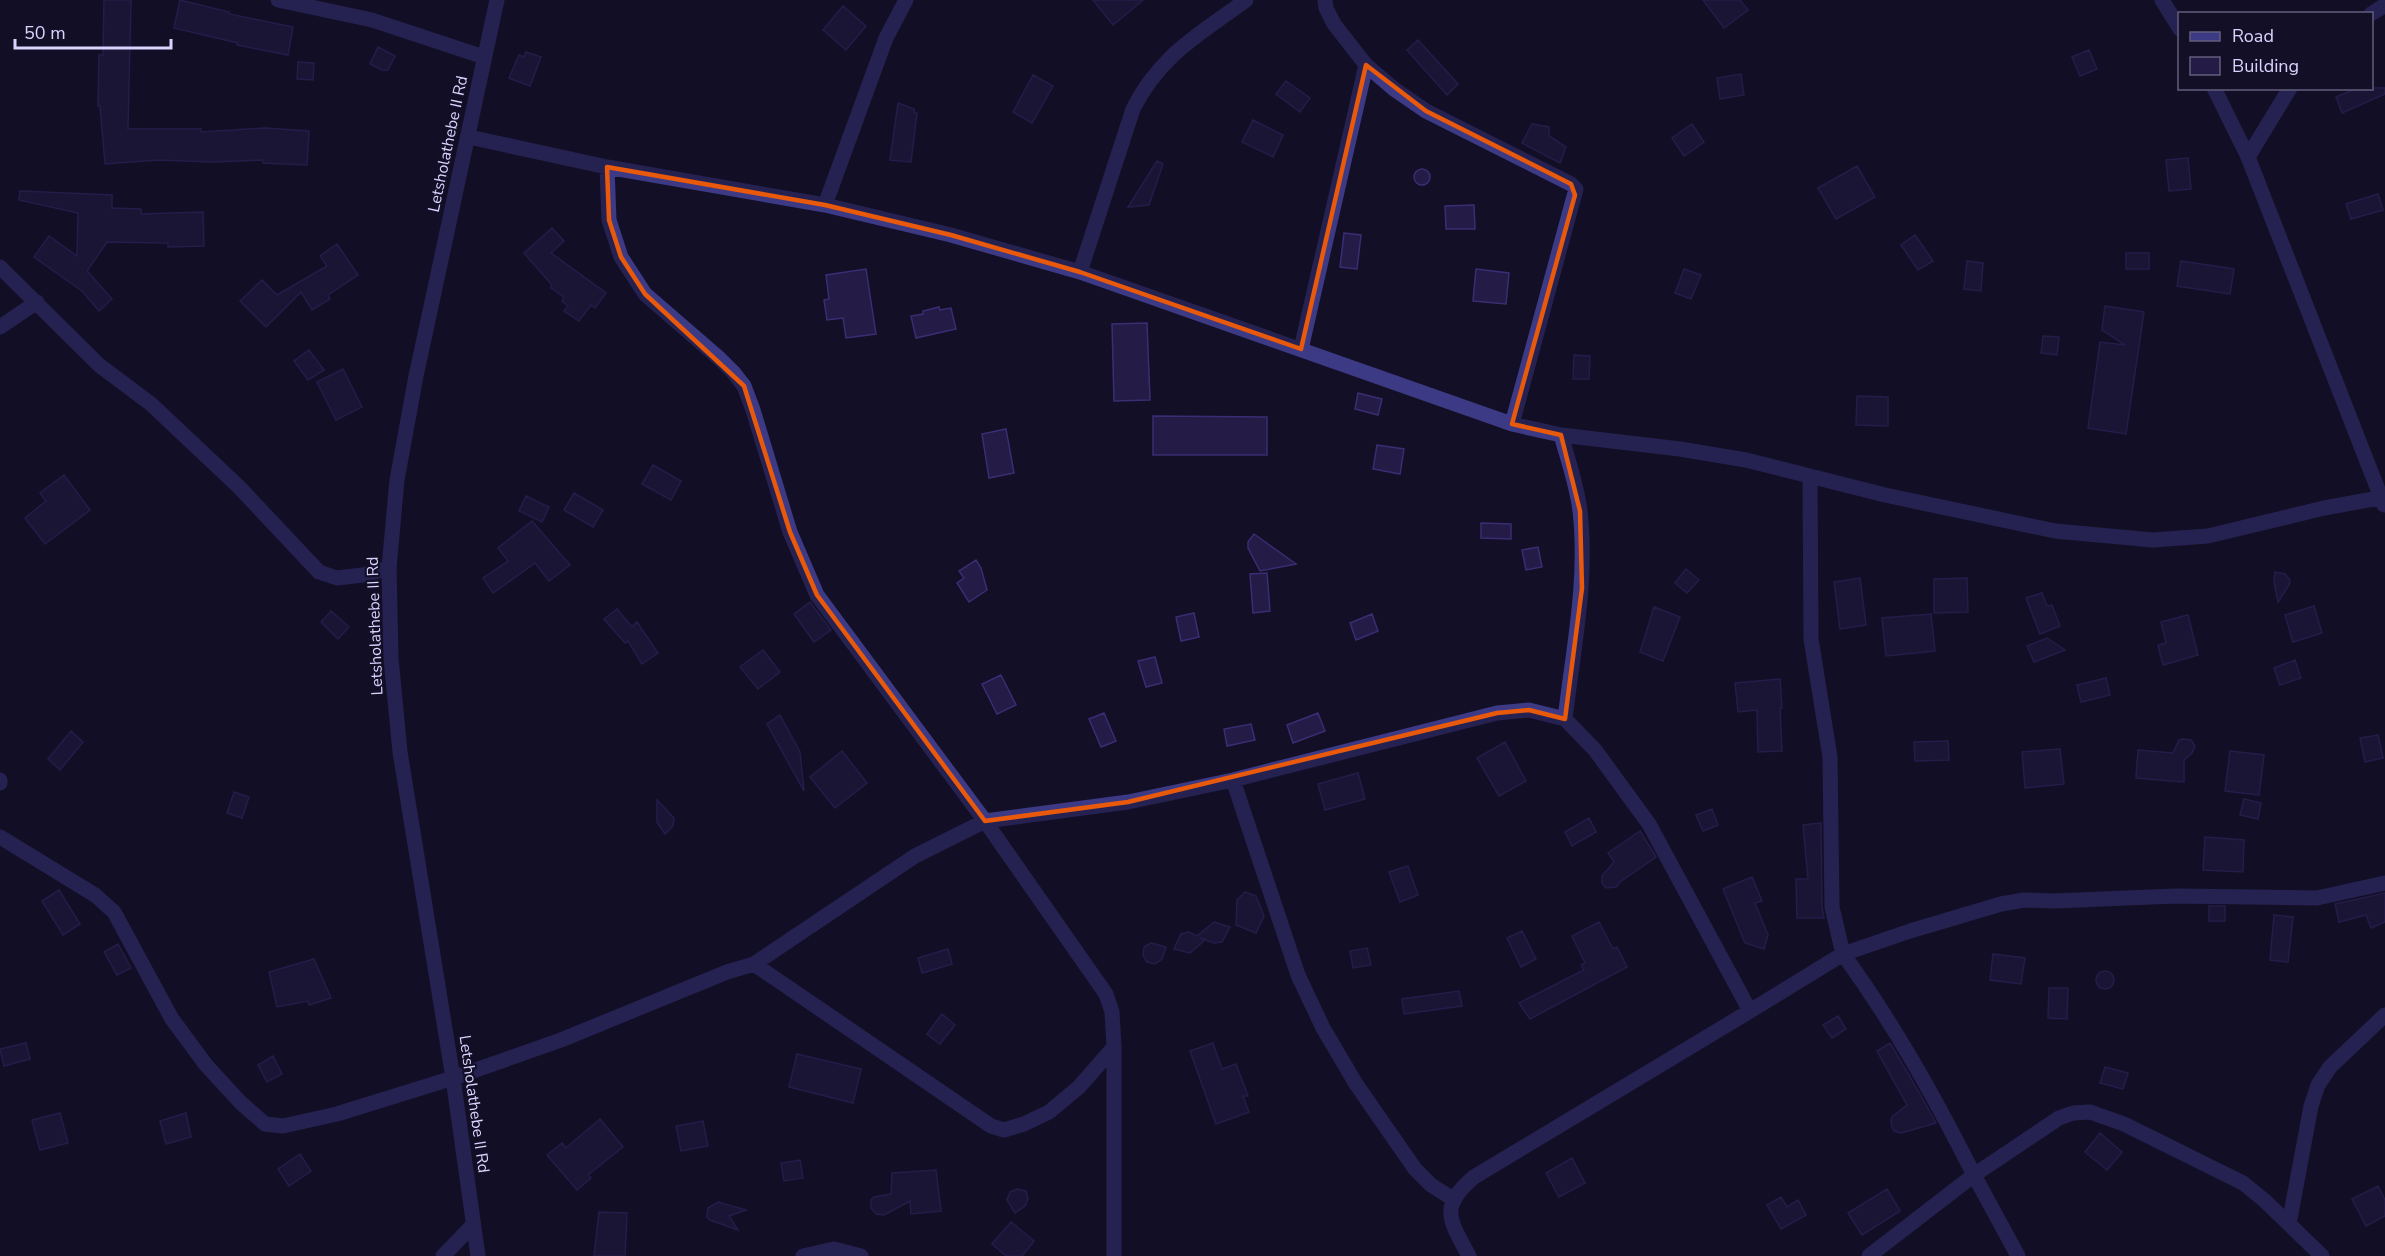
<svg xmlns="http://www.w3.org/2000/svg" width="2385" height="1256" font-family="'Nunito Sans',sans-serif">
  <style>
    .building { fill: #241b47; stroke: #3b2d73; stroke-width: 1.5 }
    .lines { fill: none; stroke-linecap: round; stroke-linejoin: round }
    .minor { stroke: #3d3a85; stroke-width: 15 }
    .tertiary { stroke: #3d3a85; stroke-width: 15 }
    .marked { fill: none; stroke: #e8590c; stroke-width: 4.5; stroke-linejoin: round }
    .labels { text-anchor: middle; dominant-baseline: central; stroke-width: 4.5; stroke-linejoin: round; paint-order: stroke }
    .street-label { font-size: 16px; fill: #d9d4ff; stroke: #130f26 }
  </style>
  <rect width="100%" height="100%" fill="#130f26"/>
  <!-- building -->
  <path class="building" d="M104 0H131L128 129H201V132L265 128 309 131 307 165 263 163V160L212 162 158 160 105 164 100 106H98L99 55H103Z
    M180 0 229 12V14L293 27 288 55 237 45 238 43 174 28Z
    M1093 0H1143L1113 25Z
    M1703 0H1740L1748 10 1724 28Z
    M843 6 866 26 846 50 823 30Z
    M1418 40 1458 84 1447 95 1407 50Z
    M378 47 395 56 388 70H382L370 64Z
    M2089 50 2097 69 2080 76 2072 57Z
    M526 52 541 57 530 86 509 78 519 55 524 57Z
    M298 62 314 63 313 80 297 79Z
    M1741 74 1744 95 1720 99 1717 78Z
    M1033 75 1053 86 1032 123 1013 112Z
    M1286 81 1310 98 1300 112 1276 94Z
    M2358 88H2385V94L2342 113 2336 97Z
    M898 103 914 109V112L917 113 911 162 890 160Z
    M1253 120 1283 135 1273 157 1242 142Z
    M1532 124 1549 127V136L1566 147 1560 163 1522 143Z
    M1692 124 1704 142 1684 156 1672 138Z
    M2188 158 2191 189 2169 191 2166 160Z
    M1157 161 1163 164 1149 205 1128 207Z
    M1857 166 1875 197 1836 219 1818 188Z
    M1414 177a8 8 0 1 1 16 0a8 8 0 1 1-16 0Z
    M20 191 112 195V208L141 209V214L203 212 204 246 168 247V243L107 242 87 271 112 299 99 311 82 291 34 257 49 236 77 256 78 213 19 200Z
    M2378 194 2383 210 2351 219 2346 204Z
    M1474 205 1475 229H1446L1445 206Z
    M552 228 564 241 551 253 606 293 595 308 591 305 579 321 564 311 568 306 562 301 564 297 551 288 552 285 524 253Z
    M1344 233 1361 235 1357 269 1340 267Z
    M1915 235 1933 261 1918 270 1901 245Z
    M337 244 358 275 328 295 330 299 312 310 301 292 266 327 240 301 262 280 277 295 327 266 320 256Z
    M2126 253H2149V269H2126Z
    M1967 261 1983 263 1981 291 1964 289Z
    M2181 261 2234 269 2230 294 2177 286Z
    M866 269 876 334 846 338 843 318 827 320 824 300 829 299 826 275Z
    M1476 269 1509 273 1506 304 1473 301Z
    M1684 269 1701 275 1691 299 1675 293Z
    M2105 306 2144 312 2126 434 2088 428 2100 342 2125 345 2102 330Z
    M939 307 940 310 951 308 956 329 916 338 911 316 923 314V311Z
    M1147 323 1150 400 1114 401 1112 324Z
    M2043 336 2059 337 2057 355 2041 353Z
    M309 350 324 370 308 380 294 361Z
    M1574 355 1590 356 1589 379H1573Z
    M343 369 362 407 336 420 317 382Z
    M1358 393 1382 399 1378 415 1355 409Z
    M1857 396 1888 397V426L1856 425Z
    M1153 416 1267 417V455H1153Z
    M1006 429 1014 473 989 478 982 434Z
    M1377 445 1404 449 1400 474 1373 469Z
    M653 465 681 481 671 500 642 484Z
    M64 475 90 510 45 544 25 518 46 501 40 493Z
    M574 493 603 510 593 527 564 510Z
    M526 496 549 507 542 522 519 511Z
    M532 521 570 565 549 581 535 563 493 593 483 578 508 561 498 548Z
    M1481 523 1511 524V539L1481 538Z
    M1254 534 1296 564 1260 571 1248 548V542Z
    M1538 547 1542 567 1526 570 1522 550Z
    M976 560 981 568 987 590 969 602 957 583 964 578 959 571Z
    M1686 569 1699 580 1687 593 1675 583Z
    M2275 572 2285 574 2290 580 2289 585 2278 602 2274 582Z
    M1267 573 1270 611 1253 613 1250 574Z
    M1860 578 1866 625 1840 629 1834 582Z
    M1967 578 1968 612 1934 613V579Z
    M2042 593 2047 606 2052 605 2060 626 2040 634 2026 598Z
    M810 602 831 630 814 642 794 614Z
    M2314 606 2322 633 2293 642 2285 615Z
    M1654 607 1680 617 1663 661 1640 652Z
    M617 609 632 627 637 622 658 653 642 664 628 641 625 643 604 619Z
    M331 611 349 627 338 639 321 622Z
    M1194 613 1199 637 1181 641 1176 617Z
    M1372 614 1378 631 1356 640 1350 623Z
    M1931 614 1935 651 1886 656 1882 618Z
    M2188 615 2198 655 2163 665 2158 645 2166 643 2161 622Z
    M2047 638 2065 650 2034 662 2027 646Z
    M763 650 780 672 758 689 740 667Z
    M1155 657 1162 683 1146 687 1138 661Z
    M2295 660 2301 678 2280 685 2274 668Z
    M1001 675 1016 705 997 714 982 684Z
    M2106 678 2110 695 2081 702 2077 685Z
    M1780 679 1782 708H1780L1782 751 1758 752 1757 710 1738 712 1735 683Z
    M1104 713 1116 741 1101 747 1089 719Z
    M1318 713 1325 731 1293 743 1287 725Z
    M780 715 800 752 804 791 767 724Z
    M1251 724 1255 740 1227 746 1224 729Z
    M71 731 83 742 60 770 48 759Z
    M2378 735 2383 758 2365 762 2360 738Z
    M2183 739 2191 740 2195 746 2192 753 2184 760V782L2136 778 2138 750 2173 753 2179 740Z
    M1948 741 1949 760 1915 761 1914 742Z
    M1505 742 1526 781 1499 796 1477 758Z
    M2060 749 2064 784 2025 788 2022 752Z
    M842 751 867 783 835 808 810 777Z
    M2230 751 2264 755 2259 795 2225 791Z
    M1358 773 1365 799 1325 810 1318 784Z
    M234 792 249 797 242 818 227 813Z
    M2244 799 2261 803 2258 819 2240 815Z
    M657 800 674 818 673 826 665 834 657 822Z
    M1712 809 1718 825 1703 831 1696 815Z
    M1589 818 1596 832 1572 846 1565 832Z
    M1821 823 1822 907 1824 918H1797L1796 879H1808L1803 825Z
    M1640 831 1656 857 1620 882 1616 887 1606 888 1602 883V876L1614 862 1608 853Z
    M2205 837 2244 840 2243 872 2203 870Z
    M1408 866 1418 895 1400 902 1389 872Z
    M1752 877 1762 901 1755 903 1768 935 1764 949 1745 943 1723 889Z
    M59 890 80 924 63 935 42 901Z
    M1245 892 1256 896 1264 916 1256 933 1236 925 1237 900Z
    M2385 893V922L2371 928 2366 915 2339 922 2335 904Z
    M2209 906H2225V921H2209Z
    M2274 915 2293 917 2288 962 2270 960Z
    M1214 922 1230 927 1222 942 1214 943 1200 938 1205 940 1190 953 1174 949 1181 934 1189 932 1197 936Z
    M1599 922 1613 949 1617 947 1627 967 1530 1019 1519 1003 1584 970 1581 965 1585 963 1572 936Z
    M1522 931 1536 959 1521 967 1507 938Z
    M1151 943 1166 947 1162 959 1155 964 1147 962 1143 955 1144 947Z
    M118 944 131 968 117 975 104 952Z
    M1367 948 1371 965 1353 968 1350 951Z
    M948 949 952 964 922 973 918 958Z
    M1993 954 2025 958 2021 984 1990 980Z
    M314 959 331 998 309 1005 308 1001 277 1007 269 972Z
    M2096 980a9 9 0 1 1 18 0a9 9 0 1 1-18 0Z
    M2049 988H2068L2067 1019 2048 1018Z
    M1459 991 1462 1006 1404 1014 1402 999Z
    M942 1014 955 1025 940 1044 927 1034Z
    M1838 1016 1846 1029 1832 1038 1823 1025Z
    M26 1043 30 1059 4 1066 0 1049Z
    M1213 1043 1222 1069 1236 1064 1248 1096H1243L1249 1112 1216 1124 1190 1051Z
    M1890 1043 1920 1094 1936 1123 1901 1133 1894 1131 1892 1127 1891 1120 1893 1116 1907 1105 1877 1051Z
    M797 1054 861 1069 853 1103 789 1087Z
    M273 1056 282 1074 267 1082 258 1065Z
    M2105 1067 2128 1073 2123 1089 2100 1083Z
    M60 1113 68 1143 40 1150 32 1120Z
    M186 1113 191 1137 166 1144 160 1121Z
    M600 1119 623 1147 588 1175 591 1178 577 1190 547 1155 562 1143 566 1148Z
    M703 1121 708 1146 681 1151 676 1126Z
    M2100 1133 2122 1152 2107 1170 2085 1152Z
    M300 1154 311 1171 289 1186 278 1169Z
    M1572 1158 1585 1183 1559 1197 1546 1173Z
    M800 1160 803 1178 784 1181 781 1163Z
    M936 1170 941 1211 911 1214 910 1201 884 1215 876 1214 871 1208V1200L874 1197 891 1194 892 1173Z
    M2378 1186 2385 1200V1216L2366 1226 2352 1199Z
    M1017 1189 1026 1191 1028 1199 1025 1206 1015 1213 1007 1200 1010 1192Z
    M1887 1189 1900 1211 1862 1235 1848 1213Z
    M1781 1197 1787 1207 1798 1200 1806 1215 1781 1229 1767 1205Z
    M718 1202 746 1210 729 1216 738 1230 710 1220 707 1217 708 1208Z
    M599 1212 627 1213 625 1256H594Z
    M1011 1222 1034 1241 1022 1256H1006L992 1244Z"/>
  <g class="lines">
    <!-- minor -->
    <path class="minor" d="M278 0 372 20 484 57
      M1325 0 1326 8 1334 24 1366 65 1394 89 1426 111 1571 184 1576 189 1512 424
      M2162 0 2180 29
      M2371 14 2385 5
      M2214 88 2248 157 2384 505
      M469 137 607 167 825 205 951 235 1080 272 1512 424 1561 435 1680 449 1746 460 1885 495 2055 531 2153 540 2208 536 2324 508 2385 497
      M2248 157 2290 88
      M607 167 609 220 621 257 645 294 720 359 733 372 744 386 753 410 790 532 817 595 985 821 1106 994 1112 1012 1114 1047V1256
      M825 205 886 38 906 0
      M0 267 99 365 151 404 239 487 319 572 337 578 363 575 389 568
      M1080 272 1133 109C1160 55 1199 35 1246 0
      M0 327 37 302
      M1301 349 1366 65
      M1561 435C1568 460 1577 485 1580 511 1588 580 1573 650 1565 719
      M1810 476 1811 639 1830 757 1832 907 1843 954 1910 931 2001 904 2024 900 2054 901 2175 896 2317 898 2385 883
      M0 780V783
      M1233 780 1298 975 1323 1028 1356 1084 1415 1169 1431 1185 1453 1199
      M0 837 95 895 114 912 172 1019 206 1065 241 1103 265 1124 283 1126 337 1114 453 1078 561 1040 727 972 754 964 915 856 985 821 1128 802 1233 780 1497 713 1529 710 1565 719 1595 750 1649 824 1750 1011 1474 1177C1439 1207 1449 1219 1469 1256
      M754 964 991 1126 1004 1130 1024 1124 1049 1112 1079 1087 1114 1047
      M1750 1011 1843 954C1894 1024 1935 1098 1974 1175L1869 1256
      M2289 1224 2311 1106 2318 1085 2330 1067 2385 1015
      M443 1256 473 1225
      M803 1256 834 1249 861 1256
      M2018 1256 1974 1175 2059 1118 2073 1113 2090 1112 2124 1124 2243 1183 2264 1200 2322 1256"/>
    <!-- tertiary -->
    <path class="tertiary" d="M478 1256 453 1078 400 752 391 658 389 568 397 480 416 376 497 0"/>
  </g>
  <!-- marked area -->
  <path d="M0 0H2385V1256H0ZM1366 65 1426 111 1571 184 1575 195 1512 424 1561 435 1580 511 1582 588 1565 719 1529 710 1497 713 1128 802 985 821 817 595 790 532 744 386 645 294 621 257 609 220 607 167 825 205 951 235 1080 272 1301 349Z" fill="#130f26" fill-opacity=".55" fill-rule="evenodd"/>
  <path class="marked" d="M1366 65 1426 111 1571 184 1575 195 1512 424 1561 435 1580 511 1582 588 1565 719 1529 710 1497 713 1128 802 985 821 817 595 790 532 744 386 645 294 621 257 609 220 607 167 825 205 951 235 1080 272 1301 349Z"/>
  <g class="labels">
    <!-- street labels -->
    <g class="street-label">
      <text transform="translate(448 144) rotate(-78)">Letsholathebe II Rd</text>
      <text transform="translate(375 626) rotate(-92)">Letsholathebe II Rd</text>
      <text transform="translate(474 1104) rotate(82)">Letsholathebe II Rd</text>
    </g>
  </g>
  <!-- legend -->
  <rect x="2178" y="12" width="195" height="78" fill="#130f26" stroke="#625e7d" stroke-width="1.5"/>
  <rect x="2190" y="32" width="30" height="9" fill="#3d3a85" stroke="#625e7d" stroke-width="1.5"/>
  <text x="2232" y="42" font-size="18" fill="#d9d4ff">Road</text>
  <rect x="2190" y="57" width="30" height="18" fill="#241b47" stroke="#625e7d" stroke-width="1.5"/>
  <text x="2232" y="72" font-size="18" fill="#d9d4ff">Building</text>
  <!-- scale -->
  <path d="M15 39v9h156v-9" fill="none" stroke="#d9d4ff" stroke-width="3"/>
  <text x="24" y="39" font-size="18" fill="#d9d4ff" stroke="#130f26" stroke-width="4.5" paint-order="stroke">50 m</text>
</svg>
